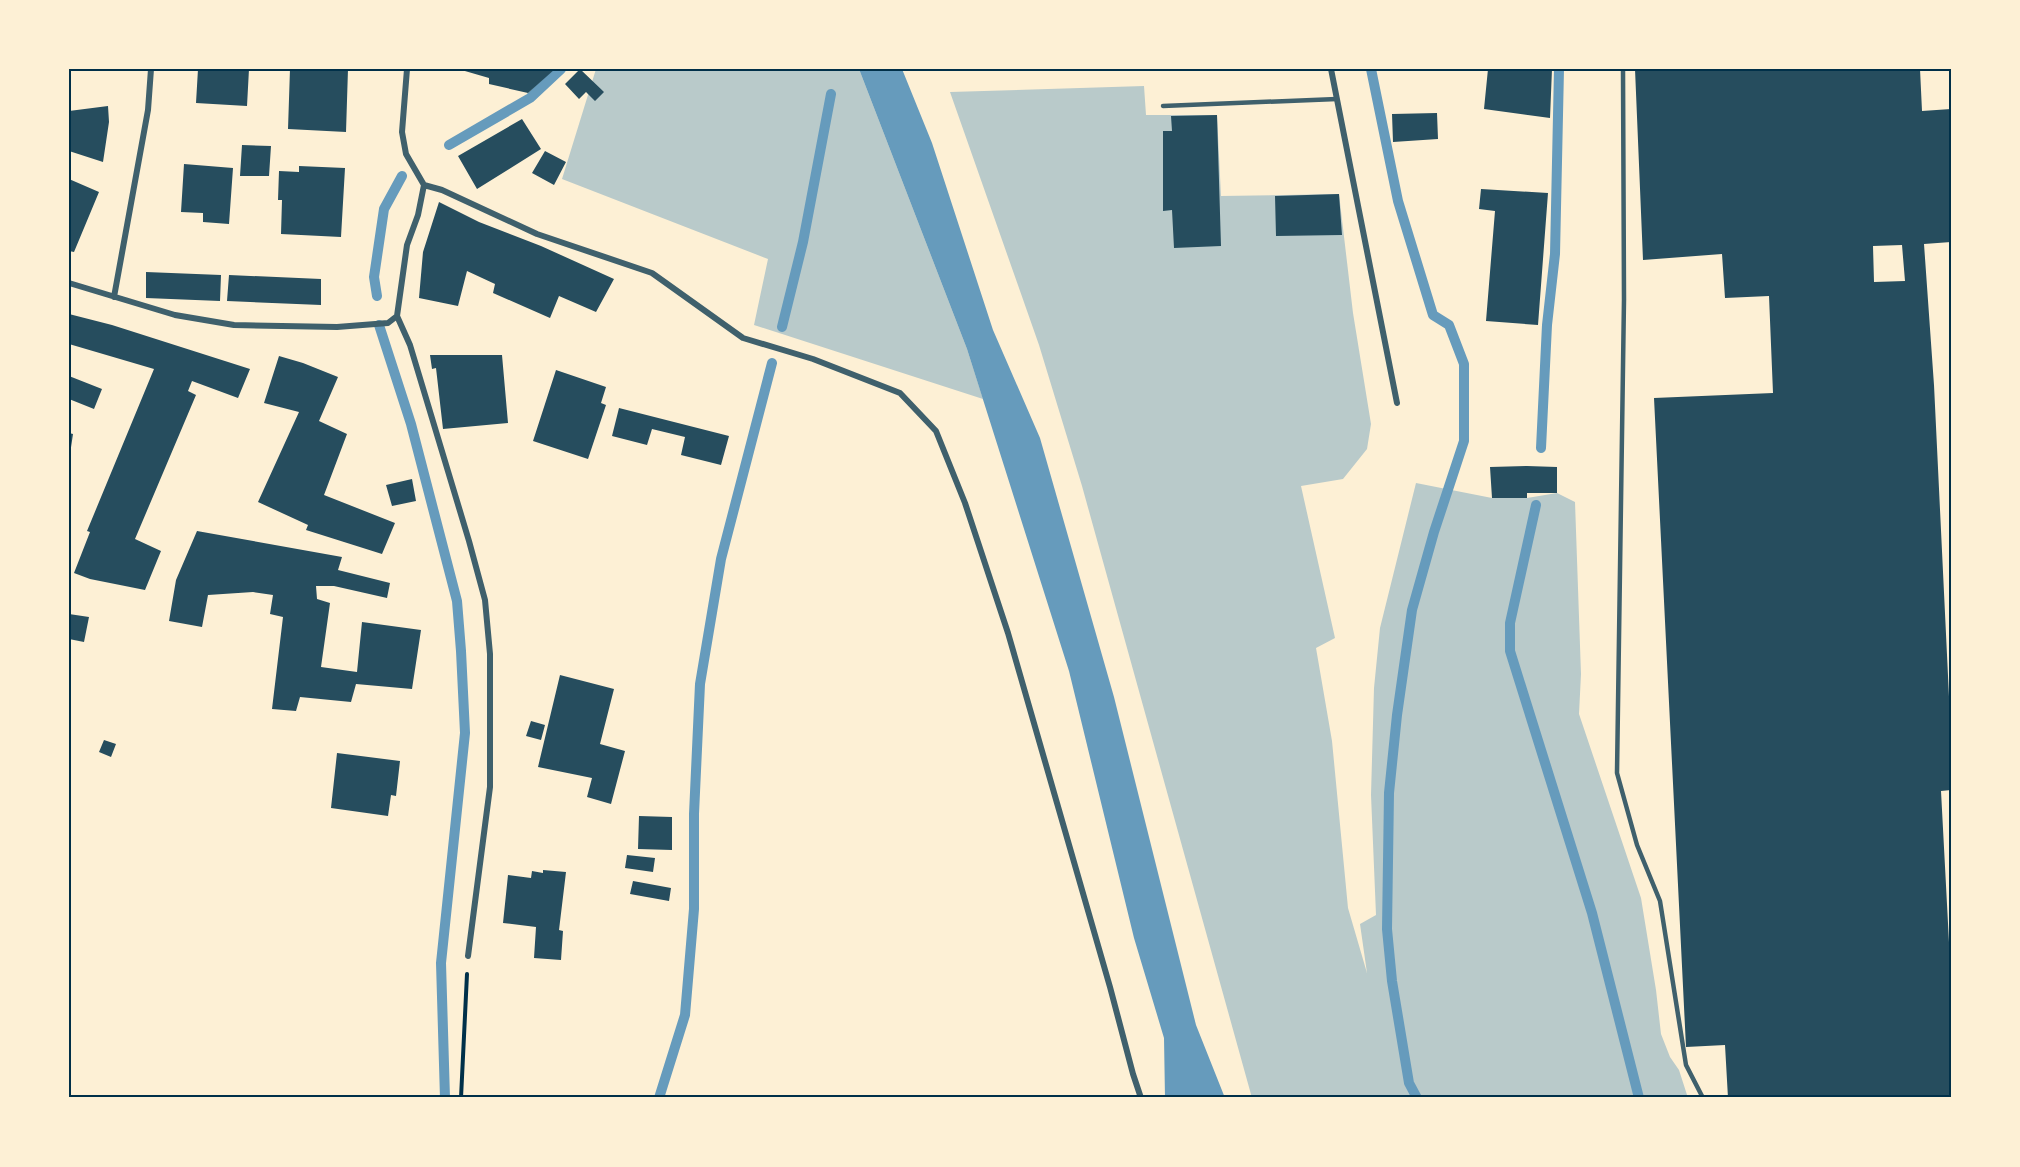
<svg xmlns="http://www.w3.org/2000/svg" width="2020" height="1167" font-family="Raleway,sans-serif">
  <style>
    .green { fill: #b9caca }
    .water { fill: #669bbc }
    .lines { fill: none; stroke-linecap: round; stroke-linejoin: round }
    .stream { stroke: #669bbc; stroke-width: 10 }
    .building { fill: #264d5e; fill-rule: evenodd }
    .path { stroke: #003049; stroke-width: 4 }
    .service { stroke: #3f606c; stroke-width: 4.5 }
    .minor { stroke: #3f606c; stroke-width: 6 }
    .neatline { fill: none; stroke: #003049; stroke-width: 2 }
  </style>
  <rect width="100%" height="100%" fill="#fdf0d5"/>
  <!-- green -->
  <path class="green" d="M596 69H859L967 349 983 399 754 325 768 259 562 179Z
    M1144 86 1146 115H1217L1221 196 1339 194 1353 313 1371 424 1367 449 1343 479 1301 486 1335 638 1316 648 1332 741 1348 908 1367 973 1360 924 1376 915 1371 795 1374 688 1380 628 1416 483 1492 498H1527L1557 493 1575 502 1581 674 1579 714 1641 898 1656 990 1661 1034 1670 1057 1679 1070 1688 1098H1252L1082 486 1039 345 950 92Z"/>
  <!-- water -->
  <path class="water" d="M859 69H902L932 143 993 330 1040 438 1114 697 1196 1025 1225 1098H1165L1164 1038 1134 938 1069 671 967 349Z"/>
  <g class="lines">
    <!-- stream -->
    <path class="stream" d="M1371 69 1398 201 1433 315 1449 325 1464 364V441L1434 532 1412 610 1397 715 1389 793 1387 929 1392 981 1409 1083 1417 1098
      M449 145 530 98 561 69
      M377 296 374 277 384 209 402 176
      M379 325 411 424 457 601 461 651 465 733 441 963 445 1098
      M782 327 803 242 831 94
      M1541 448 1547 325 1555 254 1559 69
      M1536 505 1510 623V651L1592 913 1639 1098
      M659 1098 685 1015 694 909V814L700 684 721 559 772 363"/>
  </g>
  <!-- building -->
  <path class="building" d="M198 69H249L247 106 196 103Z
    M290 69H348L346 132 288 129Z
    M458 69H555L528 93 489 84V78Z
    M580 69 604 92 595 101 586 92 579 99 565 84Z
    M1488 69H1552L1550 118 1484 109Z
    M1635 69H1920L1922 111 1951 109V242L1924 244 1934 385 1951 738V790L1941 791 1951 980V1098H1728L1725 1045 1686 1047 1654 398 1773 393 1769 296 1725 298 1722 254 1643 260ZM1902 245 1905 281 1874 282 1873 246Z
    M108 106 109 122 103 162 69 151V111Z
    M1437 113 1438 139 1393 142 1392 114Z
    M1217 115 1221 246 1174 248 1172 210 1163 211V131H1172L1171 116Z
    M522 119 541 149 477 189 458 156Z
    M242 145 271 146 269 176H240Z
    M545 151 566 162 554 185 532 173Z
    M184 164 233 168 229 224 203 222V213L181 212Z
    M299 166 345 168 341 237 281 234 282 200H278L279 171 299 172Z
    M69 179 99 192 74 252 69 251Z
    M1481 189 1548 193 1538 325 1486 321 1495 211 1479 209Z
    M1339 194 1342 235 1276 236 1275 196Z
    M439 202 479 222 541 246 614 279 596 312 559 296 550 318 493 293 495 284 467 271 458 306 419 298 423 252Z
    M146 272 221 275 220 301 146 298Z
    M229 275 321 279V305L227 301Z
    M69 314 112 325 250 369 238 398 192 381 188 391 196 395 135 539 161 551 145 590 90 579 74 573 90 532 87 531 154 369 69 344Z
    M430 355H502L508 423 443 429 436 368 432 369Z
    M279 356 303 363 338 377 319 421 347 434 324 495 395 523 382 554 306 530 308 525 258 502 299 412 264 403Z
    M556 370 606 387 601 403 606 405 588 459 533 441Z
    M69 376 102 389 94 409 69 399Z
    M619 408 729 436 721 465 681 455 685 437 652 429 647 445 612 436Z
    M69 433 73 434 70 454H69Z
    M1527 466 1557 467V493H1527V498H1492L1490 467Z
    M412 479 416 501 392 506 386 485Z
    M197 531 342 557 338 570 390 583 387 598 334 586H316L317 599 330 603 321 667 357 672 362 622 421 630 412 689 356 684 351 702 300 697 296 711 272 709 283 617 270 614 273 595 253 592 208 595 202 627 169 621 176 580Z
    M69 614 89 617 84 642 69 639Z
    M560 675 614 689 600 744 625 751 611 804 587 797 592 778 538 767Z
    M531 721 545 725 541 740 526 736Z
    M104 740 116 744 111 757 99 752Z
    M337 753 400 761 396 796 391 795 388 816 331 808Z
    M639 816 672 817V850L638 849Z
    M627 855 655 858 653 872 625 868Z
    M543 870 566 872 559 930 563 931 561 960 534 958 536 927 503 923 508 875 531 878 532 871 543 873Z
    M633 881 671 888 669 901 630 894Z"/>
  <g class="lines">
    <!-- path -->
    <path class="path" d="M461 1098 467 974"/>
    <!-- service -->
    <path class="service" d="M1623 69 1624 299 1617 773 1637 845 1660 901 1686 1065 1703 1098
      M1163 106 1337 99"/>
    <!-- minor -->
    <path class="minor" d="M407 69 402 132 406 154 424 185 418 215 407 245 397 316 410 345 469 541 485 600 490 654V787L468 956
      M1331 69 1397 403
      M424 185 442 190 537 234 652 273 743 338 813 359 900 393 936 431 965 503 1008 633 1110 987 1133 1074 1141 1098
      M69 283 175 315 234 325 337 327 388 323 397 316
      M114 297 148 110 151 69"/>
  </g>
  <!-- border -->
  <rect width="2020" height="1167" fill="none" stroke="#fdf0d5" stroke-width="141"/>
  <rect x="70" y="70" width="1880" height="1026" class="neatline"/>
</svg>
